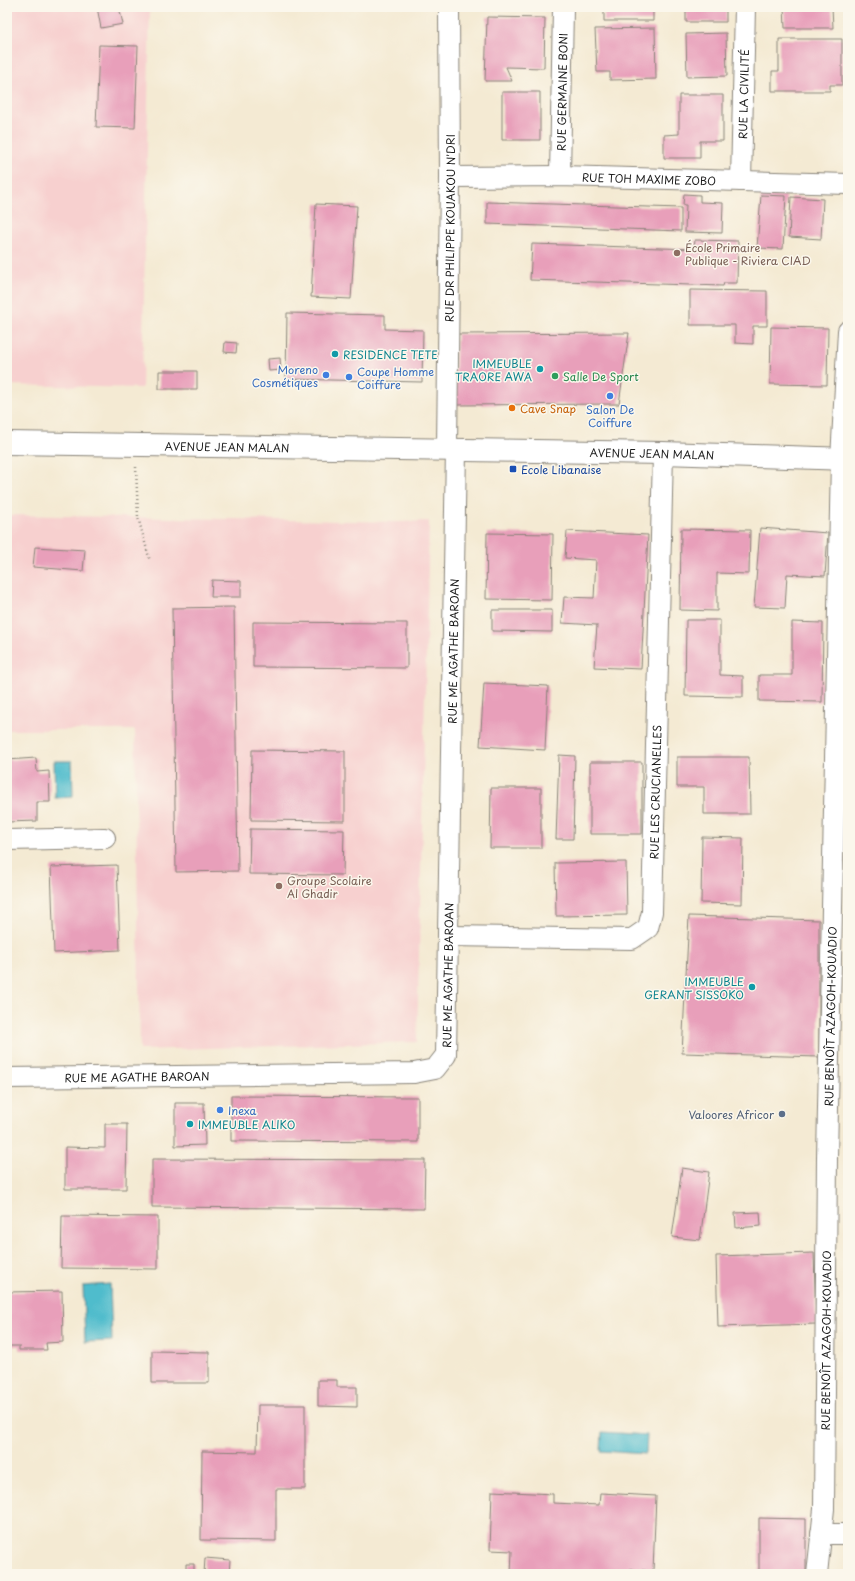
<svg xmlns="http://www.w3.org/2000/svg" width="855" height="1581" font-family="'Playpen Sans',sans-serif">
  <style>
    .built { fill: #f7d0cf }
    .water { fill: #50bccc; stroke: #366c74 }
    .building { fill: #e89fba }
    .lines { fill: none; stroke-linecap: round; stroke-linejoin: round }
    .minor-casing { stroke: #888378; stroke-width: 22 }
    .secondary-casing { stroke: #888378; stroke-width: 24 }
    .path { stroke: #888378; stroke-width: 2.5; stroke-dasharray: 1 3; stroke-linecap: butt }
    .minor { stroke: #fff; stroke-width: 20 }
    .secondary { stroke: #fff; stroke-width: 22 }
    .education-dot { fill: #8d6e63; stroke: #fbf7ec; stroke-width: 1.5 }
    .culture-dot { fill: #0f9aa8; stroke: #fbf7ec; stroke-width: 1.5 }
    .shop-dot { fill: #3f7fe0; stroke: #fbf7ec; stroke-width: 1.5 }
    .leisure-dot { fill: #2e9e5b; stroke: #fbf7ec; stroke-width: 1.5 }
    .food-dot { fill: #e8710a; stroke: #fbf7ec; stroke-width: 1.5 }
    .transit-dot { fill: #1a4fb4; stroke: #fbf7ec; stroke-width: 1.5 }
    .service-dot { fill: #5c6f8a; stroke: #fbf7ec; stroke-width: 1.5 }
    .labels { text-anchor: middle; dominant-baseline: central; stroke-width: 3; stroke-linejoin: round; paint-order: stroke }
    .street-label { font-size: 11px; fill: #1c1c1c; stroke: #fbf7ec }
    .education-label { font-size: 11px; fill: #785e54; stroke: #fbf7ec; text-anchor: start }
    .culture-label { font-size: 11px; fill: #0d838f; stroke: #fbf7ec; text-anchor: start }
    .shop-label { font-size: 11px; fill: #366cbe; stroke: #fbf7ec; text-anchor: start }
    .leisure-label { font-size: 11px; fill: #27864d; stroke: #fbf7ec; text-anchor: start }
    .food-label { font-size: 11px; fill: #c56008; stroke: #fbf7ec; text-anchor: start }
    .transit-label { font-size: 11px; fill: #164399; stroke: #fbf7ec; text-anchor: start }
    .service-label { font-size: 11px; fill: #4e5e75; stroke: #fbf7ec; text-anchor: end }
  </style>
  <rect width="100%" height="100%" fill="#fbf7ec"/>
  <filter id="ink" filterUnits="userSpaceOnUse"><feTurbulence type="fractalNoise" baseFrequency=".025" numOctaves="2"/><feDisplacementMap in="SourceGraphic" scale="8" xChannelSelector="R" yChannelSelector="G"/><feConvolveMatrix kernelMatrix="1 2 1 2 8 2 1 2 1" color-interpolation-filters="sRGB"/></filter>
  <filter id="wash" filterUnits="userSpaceOnUse"><feTurbulence type="fractalNoise" baseFrequency=".012" numOctaves="4" result="noise"/><feDisplacementMap in="SourceGraphic" scale="16" xChannelSelector="R" yChannelSelector="G"/><feGaussianBlur stdDeviation="0.9" result="paint"/><feColorMatrix in="noise" values="0 0 0 0 0 0 0 0 0 0 0 0 0 0 0 0 0 1.4 0 .05"/><feComposite in="paint" operator="in"/></filter>
  <g filter="url(#wash)">
    <rect width="100%" height="100%" fill="#f4ead3"/>
    <!-- built -->
    <path class="built" d="M7 7H150L142 388 7 385Z
      M7 515 399 522 429 521 417 1042 140 1050 135 730H7Z"/>
    <!-- water -->
    <path class="water" d="M54 761H72L73 797 55 798Z
      M110 1284 112 1341 85 1342 83 1286Z
      M602 1432 647 1435 646 1454 601 1451Z"/>
    <g id="blocks">
      <!-- building -->
      <path class="building" d="M97 7H119L123 24 101 28Z
        M604 7H635V9H653V21H604Z
        M686 7H726V22H686Z
        M784 7H832L833 28H785Z
        M487 17 545 18 544 68 506 67 512 81H485Z
        M655 28 656 79 610 80V72H597L595 29Z
        M726 33 727 76 687 77 686 34Z
        M779 39H842V85H830V91H772V71H779Z
        M99 45 138 46 135 128 96 127Z
        M502 92H540V140H502Z
        M679 95H723V141H700V158H664V135L679 134Z
        M684 194 700 195V202L723 203 722 233 685 232 686 205H683Z
        M761 195 786 196 783 249 757 248Z
        M791 197 823 199 821 239 789 237Z
        M487 202 681 208V231L487 224Z
        M316 204 357 206 351 299 311 297Z
        M695 240 738 241 737 283H724L723 286 530 280 532 244 694 249Z
        M690 290 767 291V326H753V344L735 343V325H690Z
        M287 313 385 315V329L423 330 422 382 286 379Z
        M771 327 828 328 827 385 770 384Z
        M629 333 619 404 454 405 457 334Z
        M225 342 237 343 236 353 224 352Z
        M280 358 281 370 269 371 268 359Z
        M159 371H197V389H159Z
        M760 528 828 533 825 576 787 574 785 608 754 607Z
        M681 529 750 530 749 574 717 573V611L680 610Z
        M567 531 648 535 641 669 594 667 597 625 562 623 564 597 594 598 596 560 565 558Z
        M487 533 553 534 552 600 486 599Z
        M35 547 85 550 83 571 33 567Z
        M212 580 241 581V597H211Z
        M234 607 238 871 176 872 172 608Z
        M492 610H552V632L492 631Z
        M686 620H720V675L743 676V697L685 696Z
        M253 622 407 623V668L253 667Z
        M792 622 823 623 822 702 759 701V675H792Z
        M484 683 548 686 545 750 480 746Z
        M252 750 345 751V821L251 820Z
        M559 755 575 756 573 839H556Z
        M677 757H749L750 814H704V787H677Z
        M36 758 37 772 49 771 50 802H37V821L7 822V760Z
        M590 762H642V834H590Z
        M491 788H541V848H490Z
        M250 829 344 830 343 875 249 874Z
        M702 837 743 838 742 904 701 903Z
        M626 862 627 915 556 916 555 863Z
        M117 865 120 950 54 953 51 867Z
        M689 916 819 920V1057L682 1053Z
        M231 1096 418 1097V1142L231 1141Z
        M175 1103H204L205 1145 175 1146Z
        M105 1124H127L126 1189H65V1147L105 1148Z
        M152 1159 425 1160 424 1209 152 1207Z
        M682 1168 709 1172 700 1240 672 1237Z
        M760 1212 761 1226 736 1228 735 1213Z
        M62 1216 158 1217V1269L61 1268Z
        M814 1253 816 1324 718 1327 716 1256Z
        M62 1291 63 1342 46 1343 47 1350H19V1346H7V1292Z
        M152 1351 209 1352V1383H152Z
        M318 1380H337V1387H357V1407L318 1406Z
        M258 1405H305V1489H276V1541L201 1540 202 1451 257 1452Z
        M492 1491 553 1494V1503L599 1505 600 1493 656 1496 653 1571 630 1569V1574H511L512 1551 490 1550Z
        M759 1518 806 1519V1574H759Z
        M205 1558 230 1560 229 1574H204Z
        M186 1564H194V1574H186Z"/>
    </g>
  </g>
  <g filter="url(#ink)">
    <use href="#blocks" fill-opacity="0" stroke="#888378" stroke-width="1"/>
    <g class="lines">
      <defs>
        <g id="minor">
          <path id="s1" d="M560 176 563 7"/>
          <path id="s2" d="M450 177 560 176 848 184"/>
          <path id="s3" d="M741 181 745 7"/>
          <path id="s4" d="M447 449 450 177 449 7"/>
          <path d="M7 840 105 838"/>
          <path id="s5" d="M449 936 632 939 648 928 652 912 663 453"/>
          <path id="s6" d="M7 1078 414 1073 435 1069 446 1055 456 449"/>
          <path d="M821 1534H848"/>
          <path id="s7" d="M817 1574 824 1509 827 1158 841 459 848 331"/>
        </g>
        <g id="secondary">
          <path id="s8" d="M7 443 663 453 848 459"/>
        </g>
      </defs>
      <!-- minor casing -->
      <use href="#minor" class="minor-casing"/>
      <!-- secondary casing -->
      <use href="#secondary" class="secondary-casing"/>
      <!-- path -->
      <path class="path" d="M136 467 138 517 150 561"/>
      <!-- minor -->
      <use href="#minor" class="minor"/>
      <!-- secondary -->
      <use href="#secondary" class="secondary"/>
    </g>
  </g>
  <!-- markers -->
  <g class="education-dot">
    <circle cx="677" cy="253" r="4"/>
    <circle cx="279" cy="886" r="4"/>
  </g>
  <g class="culture-dot">
    <circle cx="335" cy="354" r="4"/>
    <circle cx="540" cy="369" r="4"/>
    <circle cx="752" cy="987" r="4"/>
    <circle cx="190" cy="1124" r="4"/>
  </g>
  <g class="shop-dot">
    <circle cx="326" cy="375" r="4"/>
    <circle cx="349" cy="377" r="4"/>
    <circle cx="610" cy="396" r="4"/>
    <circle cx="220" cy="1110" r="4"/>
  </g>
  <circle class="leisure-dot" cx="555" cy="376" r="4"/>
  <circle class="food-dot" cx="512" cy="408" r="4"/>
  <rect class="transit-dot" x="509" y="465" width="8" height="8" rx="2"/>
  <circle class="service-dot" cx="782" cy="1114" r="4"/>
  <g class="labels">
    <!-- street labels -->
    <g class="street-label">
      <text stroke="none"><textPath href="#s1" startOffset="84">RUE GERMAINE BONI</textPath></text>
      <text stroke="none"><textPath href="#s3" startOffset="87">RUE LA CIVILITÉ</textPath></text>
      <text stroke="none"><textPath href="#s2" startOffset="199">RUE TOH MAXIME ZOBO</textPath></text>
      <text stroke="none"><textPath href="#s4" startOffset="221">RUE DR PHILIPPE KOUAKOU N'DRI</textPath></text>
      <text stroke="none"><textPath href="#s8" startOffset="220">AVENUE JEAN MALAN</textPath></text>
      <text stroke="none"><textPath href="#s8" startOffset="645">AVENUE JEAN MALAN</textPath></text>
      <text stroke="none"><textPath href="#s6" startOffset="850">RUE ME AGATHE BAROAN</textPath></text>
      <text stroke="none"><textPath href="#s5" startOffset="339">RUE LES CRUCIANELLES</textPath></text>
      <text stroke="none"><textPath href="#s6" startOffset="526">RUE ME AGATHE BAROAN</textPath></text>
      <text stroke="none"><textPath href="#s7" startOffset="558">RUE BENOÎT AZAGOH-KOUADIO</textPath></text>
      <text stroke="none"><textPath href="#s6" startOffset="130">RUE ME AGATHE BAROAN</textPath></text>
      <text stroke="none"><textPath href="#s7" startOffset="234">RUE BENOÎT AZAGOH-KOUADIO</textPath></text>
    </g>
    <!-- education labels -->
    <g class="education-label">
      <text x="685" y="247">École Primaire<tspan x="685" dy="13">Publique - Riviera CIAD</tspan></text>
      <text x="287" y="880">Groupe Scolaire<tspan x="287" dy="13">Al Ghadir</tspan></text>
    </g>
    <!-- culture labels -->
    <g class="culture-label">
      <text x="343" y="354">RESIDENCE TETE</text>
      <text x="532" y="363" text-anchor="end">IMMEUBLE<tspan x="532" dy="13">TRAORE AWA</tspan></text>
      <text x="744" y="981" text-anchor="end">IMMEUBLE<tspan x="744" dy="13">GERANT SISSOKO</tspan></text>
      <text x="198" y="1124">IMMEUBLE ALIKO</text>
    </g>
    <!-- shop labels -->
    <g class="shop-label">
      <text x="318" y="369" text-anchor="end">Moreno<tspan x="318" dy="13">Cosmétiques</tspan></text>
      <text x="357" y="371">Coupe Homme<tspan x="357" dy="13">Coiffure</tspan></text>
      <text x="610" y="409" text-anchor="middle">Salon De<tspan x="610" dy="13">Coiffure</tspan></text>
      <text x="228" y="1110">Inexa</text>
    </g>
    <!-- leisure labels -->
    <g class="leisure-label">
      <text x="563" y="376">Salle De Sport</text>
    </g>
    <!-- food labels -->
    <g class="food-label">
      <text x="520" y="408">Cave Snap</text>
    </g>
    <!-- transit labels -->
    <g class="transit-label">
      <text x="521" y="469">Ecole Libanaise</text>
    </g>
    <!-- service labels -->
    <g class="service-label">
      <text x="774" y="1114">Valoores Africor</text>
    </g>
  </g>
  <!-- margin -->
  <rect width="855" height="1581" fill="none" stroke="#fbf7ec" stroke-width="24"/>
</svg>
